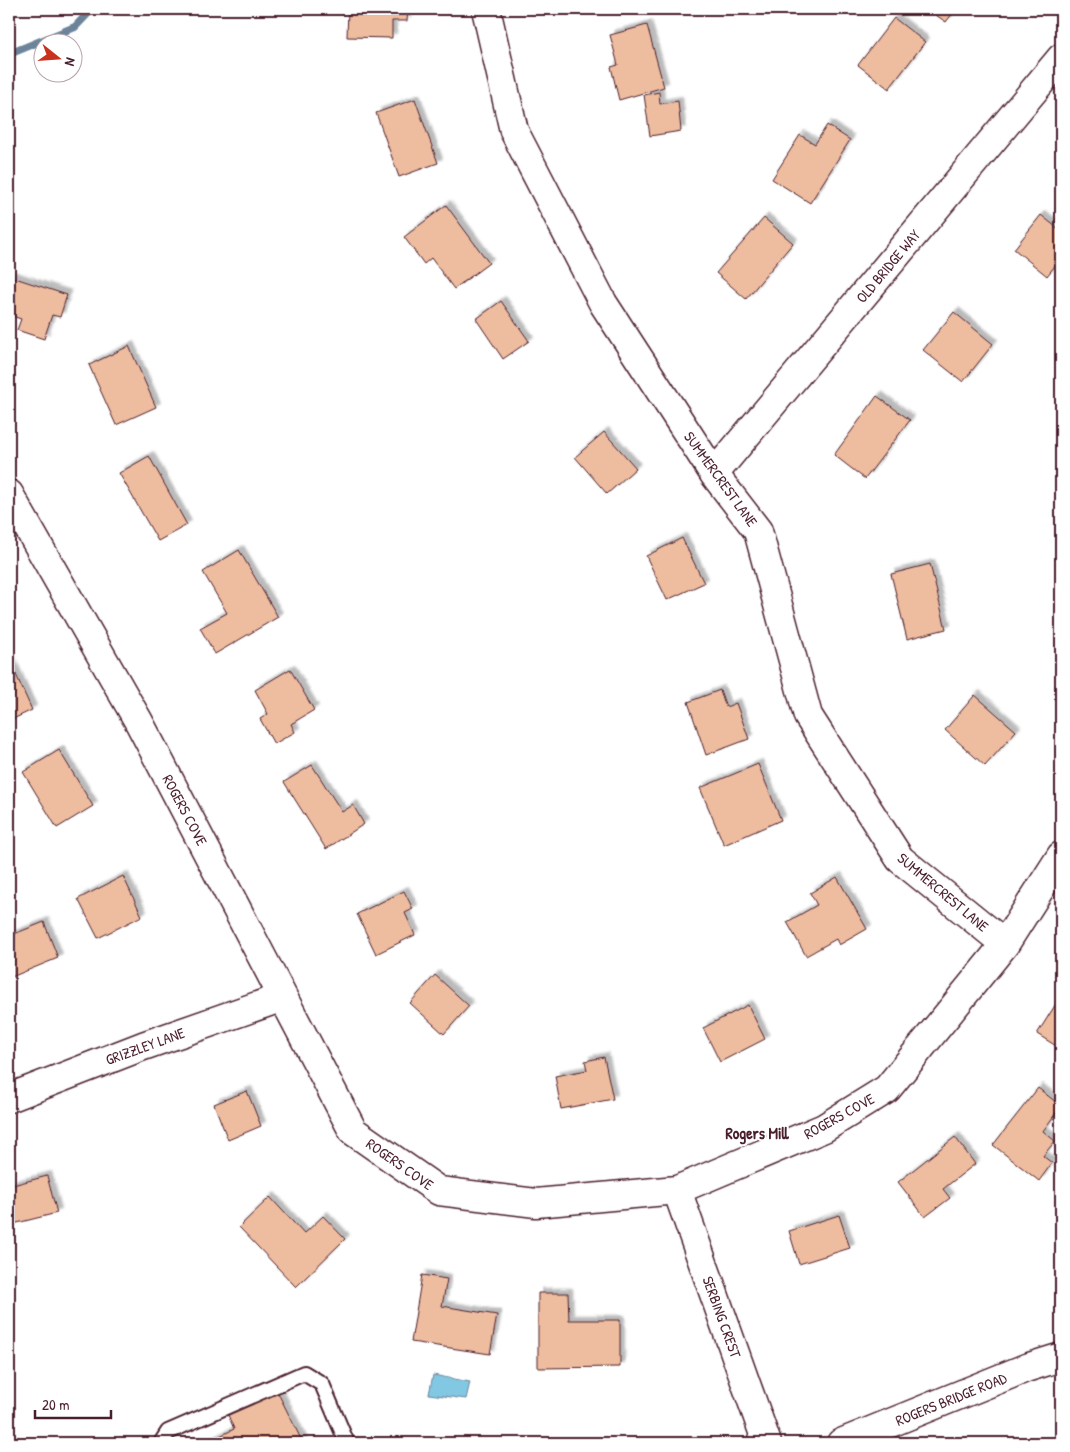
<svg xmlns="http://www.w3.org/2000/svg" width="1070" height="1452" font-family="'Patrick Hand',sans-serif">
  <style>
    .water { fill: #82c8e3; stroke: #6c8499 }
    .lines { fill: none; stroke-linecap: round; stroke-linejoin: round }
    .stream { stroke: #6c8499; stroke-width: 8 }
    .building { fill: #eebc9f; stroke: #4a1f2b; filter: url(#shadow) }
    .lane-casing { stroke: #4a1f2b; stroke-width: 18 }
    .street-casing { stroke: #4a1f2b; stroke-width: 31 }
    .secondary-casing { stroke: #4a1f2b; stroke-width: 31 }
    .lane { stroke: #fff; stroke-width: 14 }
    .street { stroke: #fff; stroke-width: 28 }
    .secondary { stroke: #fff; stroke-width: 28 }
    .labels { text-anchor: middle; dominant-baseline: central; stroke-width: 4; stroke-linejoin: round; paint-order: stroke }
    .street-label { font-size: 15px; fill: #4a1f2b; stroke: #fff }
    .neighbourhood-label { font-size: 16px; font-weight: bold; fill: #4a1f2b; stroke: #fff }
  </style>
  <defs>
    <filter id="shadow"><feDropShadow dx="4.5" dy="-4.5" stdDeviation="1" flood-color="#0004"/></filter>
  </defs>
  <rect width="100%" height="100%" fill="#fff"/>
  <filter id="ink" filterUnits="userSpaceOnUse"><feTurbulence type="fractalNoise" baseFrequency=".02" numOctaves="2"/><feDisplacementMap in="SourceGraphic" scale="10" xChannelSelector="R" yChannelSelector="G"/><feConvolveMatrix kernelMatrix="1 2 1 2 8 2 1 2 1" color-interpolation-filters="sRGB"/></filter>
  <g filter="url(#ink)">
    <!-- water -->
    <path class="water" d="M433 1375 470 1382 466 1399 429 1394Z"/>
    <g class="lines">
      <!-- stream -->
      <path class="stream" d="M9 54 75 27 92 9"/>
    </g>
    <!-- building -->
    <path class="building" d="M348 9H408L407 21H392V38L347 37Z
      M927 9H956L946 22Z
      M894 18 925 42 889 89 858 65Z
      M647 25 664 87 619 100 611 67 618 65 610 35Z
      M659 92 660 104 678 101 681 131 650 136 644 95Z
      M415 99 438 163 399 177 376 113Z
      M827 125 850 140 810 203 772 179 800 135 815 144Z
      M446 205 489 263 454 289 431 258 424 264 404 237Z
      M1041 215 1061 231V258L1047 276 1014 249Z
      M764 218 793 243 746 299 716 273Z
      M9 276 67 295 60 317 52 315 44 339 17 330 21 319 9 315Z
      M501 301 529 341 503 359 476 319Z
      M954 312 993 344 963 382 923 350Z
      M129 346 156 407 116 425 89 365Z
      M877 396 910 420 865 479 834 455Z
      M604 432 636 468 607 494 575 457Z
      M149 456 187 525 158 541 119 473Z
      M682 538 704 583 667 600 646 556Z
      M239 550 278 617 215 654 200 628 227 613 203 572Z
      M930 564 946 629 907 639 891 574Z
      M9 659 32 710 9 721Z
      M290 669 314 710 291 724 295 732 274 744 260 719 268 714 255 690Z
      M720 690 726 707 736 703 749 739 706 755 688 702Z
      M975 695 1016 731 985 766 945 730Z
      M59 750 93 806 57 828 23 772Z
      M758 764 781 820 724 845 700 788Z
      M312 765 342 812 353 805 364 824 326 849 284 782Z
      M123 876 142 916 98 938 78 899Z
      M837 877 867 929 839 945 836 939 806 956 787 922 817 905 810 893Z
      M404 891 413 909 405 913 415 935 376 954 357 914Z
      M44 922 58 958 9 978V936Z
      M435 975 469 1006 444 1034 410 1003Z
      M1061 996V1049L1037 1034Z
      M748 1005 765 1039 720 1062 703 1028Z
      M604 1057 613 1099 561 1109 555 1076 587 1070 585 1061Z
      M1038 1088 1061 1106 1043 1131 1055 1141 1043 1156 1052 1163 1039 1181 993 1145Z
      M247 1091 261 1126 228 1140 214 1104Z
      M955 1137 975 1164 943 1189 950 1198 925 1217 898 1182Z
      M47 1176 57 1213 9 1225V1186Z
      M270 1197 304 1234 323 1216 345 1239 296 1287 239 1227Z
      M839 1215 850 1248 799 1264 789 1231Z
      M422 1275 447 1279 442 1306 497 1315 490 1354 411 1342Z
      M538 1293H568L569 1320H620V1367L538 1368Z
      M277 1391 303 1443H206L234 1429 228 1415Z"/>
    <g class="lines">
      <defs>
        <path id="lane" d="M161 1443 168 1432 304 1373 322 1384 347 1443"/>
        <path id="street" d="M486 9 514 131 603 303 714 474 758 531 808 716 900 859 1005 944
          M714 474 1061 58
          M9 494 139 722 353 1131 439 1191 536 1203 677 1190 824 1128 887 1089 1005 944 1061 856
          M9 1098 143 1046 283 997
          M677 1190 767 1443"/>
        <path id="secondary" d="M841 1443 1026 1368 1061 1357"/>
      </defs>
      <!-- lane casing -->
      <use href="#lane" class="lane-casing"/>
      <!-- street casing -->
      <use href="#street" class="street-casing"/>
      <!-- secondary casing -->
      <use href="#secondary" class="secondary-casing"/>
      <!-- lane -->
      <use href="#lane" class="lane"/>
      <!-- street -->
      <use href="#street" class="street"/>
      <!-- secondary -->
      <use href="#secondary" class="secondary"/>
    </g>
  </g>
  <g class="labels">
    <!-- street labels -->
    <g class="street-label">
      <text transform="translate(888 266) rotate(-50)">OLD BRIDGE WAY</text>
      <text transform="translate(721 479) rotate(54)">SUMMERCREST LANE</text>
      <text transform="translate(185 810) rotate(62)">ROGERS COVE</text>
      <text transform="translate(943 892) rotate(40)">SUMMERCREST LANE</text>
      <text transform="translate(145 1046) rotate(-20)">GRIZZLEY LANE</text>
      <text transform="translate(839 1116) rotate(-29)">ROGERS COVE</text>
      <text transform="translate(400 1164) rotate(35)">ROGERS COVE</text>
      <text transform="translate(722 1317) rotate(70)">SERBING CREST</text>
      <text transform="translate(951 1399) rotate(-22)">ROGERS BRIDGE ROAD</text>
    </g>
    <!-- neighbourhood labels -->
    <g class="neighbourhood-label">
      <text x="757" y="1133">Rogers Mill</text>
    </g>
  </g>
  <!-- margin -->
  <rect width="1070" height="1452" fill="none" stroke="#fff" stroke-width="30"/>
  <rect x="15" y="15" width="1040" height="1422" fill="none" stroke="#4a1f2b" stroke-width="2" filter="url(#ink)"/>
  <!-- north arrow -->
  <g transform="translate(58 58) rotate(107)"><circle r="24" fill="#ffffff" stroke="#b7a5aa"/>
  <path d="M0-4L9 19L0 12L-9 19Z" fill="#c8321e"/>
  <text y="-8" font-size="14" font-weight="bold" text-anchor="middle" fill="#4a1f2b">N</text>
  </g>
  <!-- scale -->
  <path d="M35 1410v8h76v-8" fill="none" stroke="#4a1f2b" stroke-width="2.5"/>
  <text x="42" y="1410" font-size="15" fill="#4a1f2b" stroke="#ffffff" stroke-width="4" paint-order="stroke">20 m</text>
</svg>
